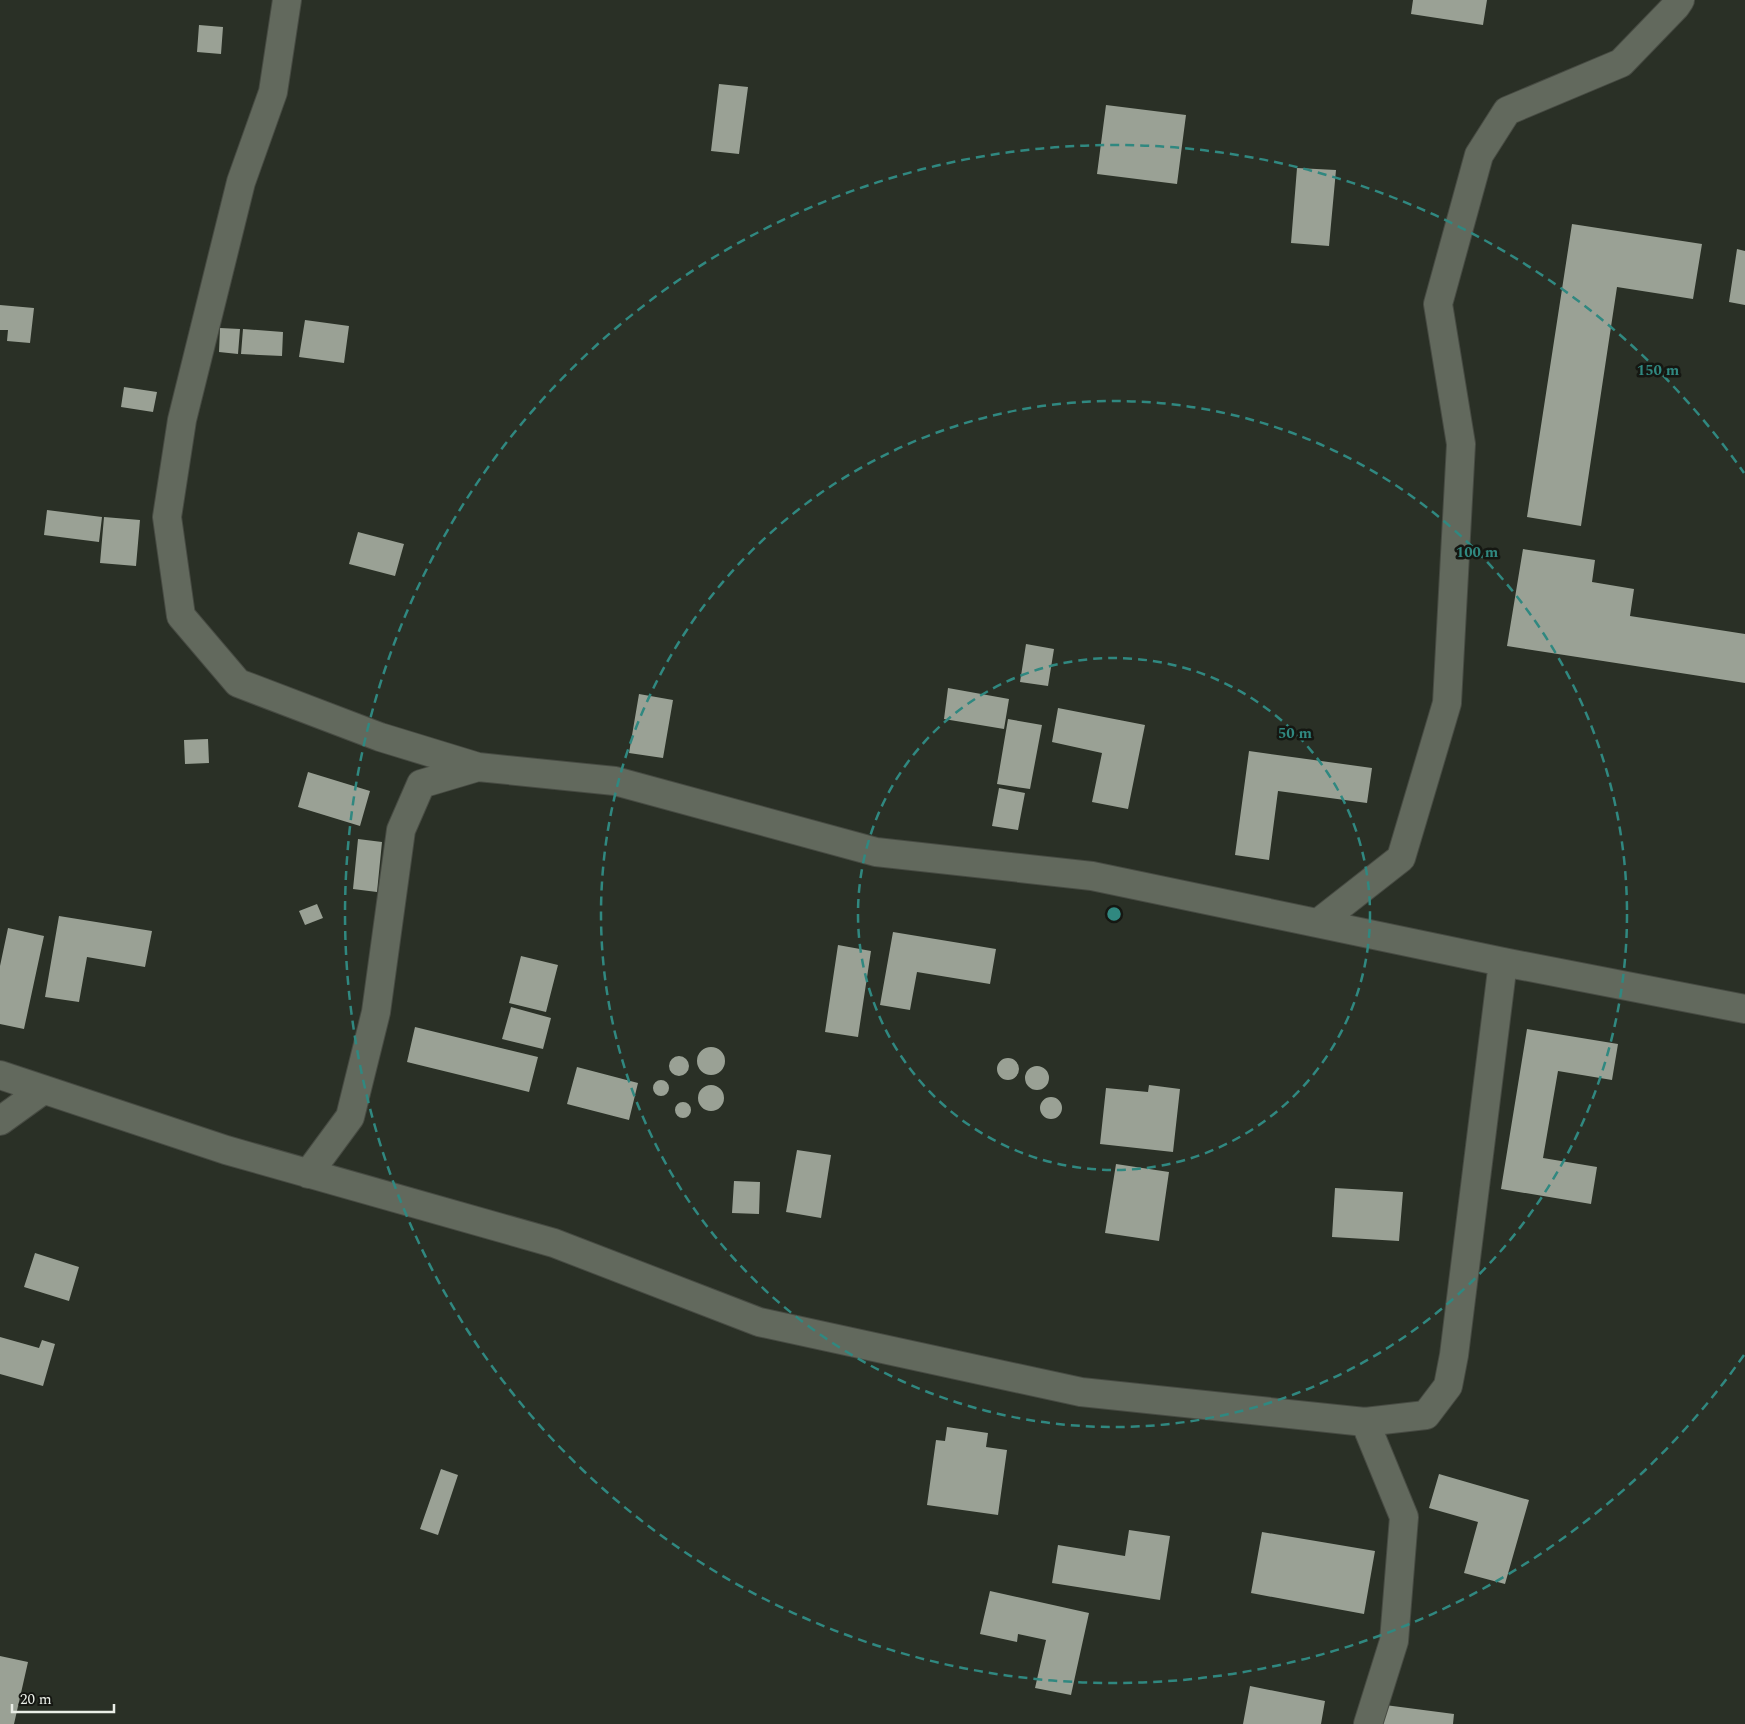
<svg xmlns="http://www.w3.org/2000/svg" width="1745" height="1724" font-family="Spectral,serif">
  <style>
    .building { fill: #9aa195 }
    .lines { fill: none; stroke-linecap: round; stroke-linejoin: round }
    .street-casing { stroke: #474b43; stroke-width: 30 }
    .street { stroke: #62695d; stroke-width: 28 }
    .ring { fill: none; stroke: #308880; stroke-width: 2.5; stroke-dasharray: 9 6 }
    .centre { fill: #308880; stroke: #151712; stroke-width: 2.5 }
    .ring-label { font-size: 15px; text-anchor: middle; font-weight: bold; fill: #308880; stroke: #151712; stroke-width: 5; stroke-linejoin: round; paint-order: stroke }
  </style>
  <rect width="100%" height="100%" fill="#2a3026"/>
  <!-- building -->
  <path class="building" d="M1413 0H1487L1483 25 1411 14Z
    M199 25 223 27 221 54 197 52Z
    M719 84 748 87 739 154 711 151Z
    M1106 105 1186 115 1177 184 1097 174Z
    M1297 168 1336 170 1329 246 1291 243Z
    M1572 224 1702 244 1693 299 1617 287 1581 526 1527 517Z
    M1737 249 1745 251V305L1729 302Z
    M0 305 34 308 30 343 7 341 8 330H0Z
    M305 320 349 326 344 363 299 357Z
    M220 328 240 329 238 354 219 352Z
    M243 329 283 332 282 356 241 354Z
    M124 387 157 392 153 412 121 407Z
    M47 510 102 517 99 542 44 535Z
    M104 517 140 520 136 566 100 563Z
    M358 532 404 544 395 576 349 564Z
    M1523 549 1595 560 1592 582 1634 589 1630 616 1745 634V683L1507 646Z
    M1026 644 1054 649 1048 686 1020 682Z
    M948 688 1009 699 1004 729 944 719Z
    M639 694 673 700 663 758 629 753Z
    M1058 708 1145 725 1128 809 1092 802 1102 753 1052 742Z
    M1008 719 1042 725 1030 789 997 784Z
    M208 739 209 763 185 764 184 740Z
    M1249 751 1372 768 1367 803 1278 791 1269 860 1235 855Z
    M308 772 370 791 360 826 298 807Z
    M999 788 1025 793 1018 830 992 826Z
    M358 839 382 842 377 892 353 889Z
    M317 904 323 918 305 925 299 911Z
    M59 916 152 931 145 967 87 957 79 1002 45 997Z
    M8 928 44 936 24 1029 0 1024V966Z
    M893 932 996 949 990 984 917 972 910 1010 880 1005Z
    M838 945 871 951 858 1037 825 1032Z
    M521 956 558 965 546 1012 509 1003Z
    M511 1007 551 1018 543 1049 502 1039Z
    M415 1027 538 1057 529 1092 407 1062Z
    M1527 1029 1618 1044 1612 1080 1558 1071 1543 1158 1597 1167 1591 1204 1501 1189Z
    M697 1061a14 14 0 1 1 28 0a14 14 0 1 1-28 0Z
    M669 1066a10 10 0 1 1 20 0a10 10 0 1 1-20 0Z
    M997 1069a11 11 0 1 1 22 0a11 11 0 1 1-22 0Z
    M1025 1078a12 12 0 1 1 24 0a12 12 0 1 1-24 0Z
    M577 1067 638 1083 629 1120 567 1104Z
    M653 1088a8 8 0 1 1 16 0a8 8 0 1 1-16 0Z
    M1149 1085 1180 1089 1173 1152 1100 1144 1106 1088 1148 1092Z
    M698 1098a13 13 0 1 1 26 0a13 13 0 1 1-26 0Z
    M1040 1108a11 11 0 1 1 22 0a11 11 0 1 1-22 0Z
    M675 1110a8 8 0 1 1 16 0a8 8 0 1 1-16 0Z
    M797 1150 831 1155 821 1218 786 1212Z
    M1116 1164 1169 1172 1159 1241 1105 1233Z
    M734 1181 760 1182 759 1214 732 1213Z
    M1335 1188 1403 1192 1399 1241 1332 1237Z
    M35 1253 79 1267 69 1301 24 1287Z
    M0 1337 39 1348 42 1340 55 1344 43 1386 0 1374Z
    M947 1427 988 1433 986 1447 1007 1450 998 1515 927 1505 936 1440 945 1441Z
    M441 1469 458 1475 438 1535 420 1529Z
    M1439 1474 1529 1500 1505 1584 1464 1573 1478 1522 1429 1508Z
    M1129 1530 1170 1536 1160 1600 1052 1583 1058 1545 1125 1556Z
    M1262 1532 1375 1551 1364 1614 1251 1593Z
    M990 1591 1089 1613 1071 1695 1035 1688 1046 1640 1018 1634 1017 1642 980 1634Z
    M0 1656 28 1662 14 1724H0Z
    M1250 1686 1325 1701 1321 1724H1243Z
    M1385 1705 1454 1714 1453 1724H1382Z"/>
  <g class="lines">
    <defs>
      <path id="street" d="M287 0 273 92 241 182 182 420 167 517 181 616 238 683 380 737 478 767
        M1318 923 1401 858 1447 703 1461 444 1438 304 1479 155 1507 111 1621 63 1676 6 1680 0
        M0 1075 226 1150 554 1243 759 1322 1081 1392 1365 1422 1426 1415 1448 1386 1454 1355 1503 962
        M0 1121 43 1090
        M308 1174 350 1117 376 1012 401 830 421 784 478 767 615 781 876 852 1092 876 1503 962 1745 1009
        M1365 1422 1404 1517 1394 1641 1368 1724"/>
    </defs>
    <!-- street casing -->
    <use href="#street" class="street-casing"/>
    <!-- street -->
    <use href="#street" class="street"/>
  </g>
  <!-- distance rings -->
  <g class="ring">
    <circle cx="1114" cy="914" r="256"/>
    <circle cx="1114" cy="914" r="513"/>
    <path d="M1744 1355A769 769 0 1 1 1744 473"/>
  </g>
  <circle cx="1114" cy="914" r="8" class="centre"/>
  <g class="ring-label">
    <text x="1658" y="375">150 m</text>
    <text x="1477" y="557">100 m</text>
    <text x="1295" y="738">50 m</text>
  </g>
  <!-- scale -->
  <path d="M12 1704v8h102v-8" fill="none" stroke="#eaeee7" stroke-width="2.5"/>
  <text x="20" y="1704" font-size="15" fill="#eaeee7" stroke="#151712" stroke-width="4" paint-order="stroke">20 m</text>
</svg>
